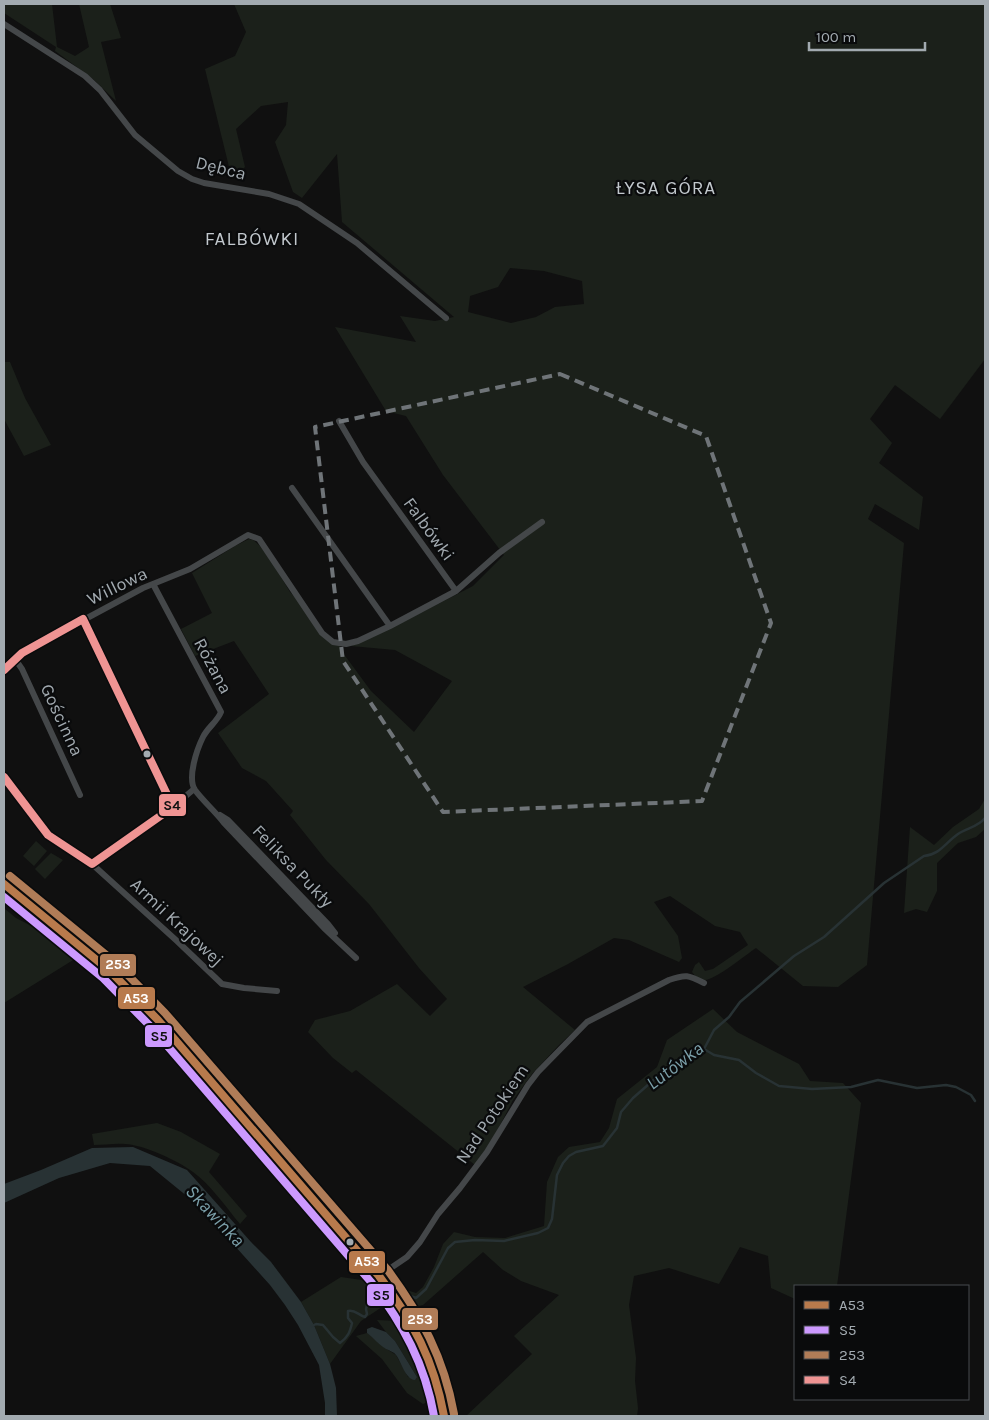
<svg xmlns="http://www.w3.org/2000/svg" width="989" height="1420" font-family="Karla,sans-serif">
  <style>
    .green { fill: #1b201a; fill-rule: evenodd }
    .water { fill: #283234 }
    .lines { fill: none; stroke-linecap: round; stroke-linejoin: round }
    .stream { stroke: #283234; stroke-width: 2.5 }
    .street { stroke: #444749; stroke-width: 6 }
    .secondary { stroke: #484b4d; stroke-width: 9 }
    .bus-1-casing { stroke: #0a0b0c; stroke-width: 11 }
    .bus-2-casing { stroke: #0a0b0c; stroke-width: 11 }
    .bus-3-casing { stroke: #0a0b0c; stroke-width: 11 }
    .bus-4-casing { stroke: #0a0b0c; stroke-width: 11 }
    .bus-1 { stroke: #b87a4c; stroke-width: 8 }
    .bus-2 { stroke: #cc99fe; stroke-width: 8 }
    .bus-3 { stroke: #b07c57; stroke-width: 8 }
    .bus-4 { stroke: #ef9493; stroke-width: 8 }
    .marked { fill: none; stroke: #6f7478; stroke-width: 4; stroke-dasharray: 10 6; stroke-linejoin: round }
    .bus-dot { fill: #a2aab0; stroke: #0a0b0c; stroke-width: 2 }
    .labels { text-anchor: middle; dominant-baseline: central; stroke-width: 4.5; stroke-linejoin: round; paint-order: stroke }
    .street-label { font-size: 18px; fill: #a2aab0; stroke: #0a0b0c }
    .neighbourhood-label { font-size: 19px; letter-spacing: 1px; fill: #c2c8cd; stroke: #0a0b0c }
    .water-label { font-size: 19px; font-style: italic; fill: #7b9fa9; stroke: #0a0b0c }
    .line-badge { stroke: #0a0b0c; stroke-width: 2 }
    .badge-label { font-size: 14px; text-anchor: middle; font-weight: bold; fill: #fff }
    .pale-badge-label { font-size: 14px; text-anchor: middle; font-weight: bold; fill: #111 }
  </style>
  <rect width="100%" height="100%" fill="#101010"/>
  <!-- green -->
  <path class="green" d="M4 4H52L57 47 75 56 89 47 79 4H110L121 38 101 42 116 101 93 79 55 51 56 47 4 13Z
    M234 4H985V359L940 419 895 385 870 419 892 443 879 463 923 497 919 530 875 504 868 519 904 543 867 965 838 987 803 986 756 948C747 954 715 980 705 980 699 980 695 976 692 972L695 965 699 962 705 971 713 969 748 945 740 932 715 926 670 896 654 902 678 936 682 958 679 962 629 940 614 938 568 964 523 987 575 1030 558 1046 532 1074 513 1100 493 1139 475 1165 356 1070 352 1073 333 1058 308 1032 315 1020 350 1011 397 984 430 1016 447 999 419 968 369 904 326 860 290 815 293 811 266 781 242 768 218 733 269 694 234 641 195 656 181 629 212 613 192 573 235 546 249 539 253 540 260 546 272 562 290 592 296 598 321 634 339 644 343 653 371 691 414 732 452 681 395 650 351 646 391 628 473 586 504 555 443 475 406 416 386 411 335 327 416 342 400 316 435 321 454 317 342 222 337 154 302 198 293 192 275 142 286 125 288 102 261 106 236 129 245 167 232 179 205 69 235 56 246 32ZM510 268 544 271 582 281 584 304 555 307 536 317 511 323 468 312 470 296 498 287Z
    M4 362H10L25 398 51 445 24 456 4 419Z
    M985 799V829L976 837 958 843 937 863V891L927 912 916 909 904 913 910 827 934 845 953 827 979 809Z
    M36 841 47 851 34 866 23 856Z
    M51 853 63 860 45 879 35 869Z
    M5 909 16 918 39 930 53 942 54 932 78 957 4 1003Z
    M713 1009 737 1032 799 1064 810 1081 843 1083 861 1103 837 1286H795V1299L771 1288 768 1256 740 1247 719 1284 669 1268 634 1276 629 1305 636 1358 635 1381 638 1408 637 1416H466L532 1354 514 1336 559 1295 521 1281 503 1270 483 1252 423 1305 409 1308 397 1287 416 1293 423 1287 434 1267 443 1244 454 1232 475 1237 505 1238 544 1226 547 1182 558 1157 569 1147 600 1142 609 1128 617 1099 657 1067 667 1040Z
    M157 1123 181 1132 220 1154 209 1172 247 1216 240 1224C225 1206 211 1185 193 1172 177 1160 144 1145 125 1144 115 1143 104 1145 94 1145L92 1134Z
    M341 1277 375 1282 388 1303 361 1321 330 1364 314 1325 301 1302Z
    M377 1320 398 1321 418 1359 430 1401 423 1404 407 1393 382 1359 356 1336 367 1333 375 1338 385 1348 396 1355 408 1377H417L395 1341 386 1332Z"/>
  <!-- water -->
  <path class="water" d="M133 1147 187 1170 251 1242 271 1262 301 1302 314 1325 330 1364 336 1388 337 1416H325V1403L319 1365 298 1325 285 1305 270 1285 199 1206 150 1166 110 1163 59 1178 4 1203V1184L41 1170 92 1148Z
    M372 1327 386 1332 395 1341 417 1377 415 1380C405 1379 402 1363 396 1355 394 1352 390 1351 386 1349 379 1345 374 1338 367 1333V1329Z"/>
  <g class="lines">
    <!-- stream -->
    <path class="stream" d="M704 1049 714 1055 739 1060 756 1073 779 1086 812 1089 851 1087 878 1080 917 1088 946 1085 956 1087 971 1095 975 1101
      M402 1293 416 1298 426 1289 448 1248 455 1242 475 1240 504 1241 538 1233 548 1228 552 1219 557 1175 563 1163 569 1156 576 1152 603 1146 617 1128 621 1112 633 1098 673 1063 689 1057 704 1049 714 1030 729 1017 740 1002 794 956 824 937 884 883 924 856C941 854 945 843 958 834 967 828 978 827 985 818
      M312 1326 316 1324 323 1325 333 1337 340 1343C348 1337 350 1332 352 1323L348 1318V1311C355 1309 358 1315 365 1317L367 1314 366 1309 367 1305 389 1296"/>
    <!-- street -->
    <path class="street" d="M4 24 85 76 100 90 135 135 178 171 192 179 204 183 269 194 299 204 357 243 446 318
      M292 488 390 626
      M153 584 221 712C217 722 208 727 203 737 197 749 187 778 195 790 203 801 215 811 224 823L324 928 356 958
      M456 591 499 553 542 522
      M83 619 173 807
      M15 659 22 669 80 795
      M4 670 22 653 143 588 190 569 248 535 259 539 322 633 333 642 346 644 358 641 390 626 456 591 363 462 339 421
      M4 777 48 835 92 864 177 941 222 984 244 988 277 991
      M220 815 228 820 328 924 335 933
      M92 864 173 807 194 789
      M379 1276 407 1257 420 1242 438 1214 460 1188 487 1152 528 1085 538 1072 587 1022 669 980C686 974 688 975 704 983"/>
    <!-- secondary -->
    <path class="secondary" d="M4 884 110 971 158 1020 379 1276C412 1318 437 1363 444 1416"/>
    <defs>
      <path id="bus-1" d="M4 884 110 971 158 1020 379 1276C413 1321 434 1360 444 1416"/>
      <path id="bus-2" d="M4 897 103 978 151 1027 371 1282C403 1324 425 1364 434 1416"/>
      <path id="bus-3" d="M10 876 116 963 165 1013 387 1269C421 1315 444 1358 454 1414"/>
      <path id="bus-4" d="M4 670 22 653 83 619 173 807 92 864 48 835 4 777"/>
    </defs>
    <!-- bus-1 casing -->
    <use href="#bus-1" class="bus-1-casing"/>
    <!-- bus-2 casing -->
    <use href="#bus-2" class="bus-2-casing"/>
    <!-- bus-3 casing -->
    <use href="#bus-3" class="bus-3-casing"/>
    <!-- bus-4 casing -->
    <use href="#bus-4" class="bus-4-casing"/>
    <!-- bus-1 -->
    <use href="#bus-1" class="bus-1"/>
    <!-- bus-2 -->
    <use href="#bus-2" class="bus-2"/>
    <!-- bus-3 -->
    <use href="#bus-3" class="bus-3"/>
    <!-- bus-4 -->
    <use href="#bus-4" class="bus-4"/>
  </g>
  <!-- marked area -->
  <path class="marked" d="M560 374 706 436 771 623 702 801 443 812 343 661 315 427Z"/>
  <!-- markers -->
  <g class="bus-dot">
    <circle cx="147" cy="754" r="4.5"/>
    <circle cx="350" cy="1242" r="4.5"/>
  </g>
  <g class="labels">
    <!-- street labels -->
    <g class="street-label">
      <text transform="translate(221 168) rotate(14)">Dębca</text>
      <text transform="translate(429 529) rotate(54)">Falbówki</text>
      <text transform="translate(117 586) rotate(-26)">Willowa</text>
      <text transform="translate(213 666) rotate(62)">Różana</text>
      <text transform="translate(62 720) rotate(65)">Gościnna</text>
      <text transform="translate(293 866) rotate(46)">Feliksa Pukły</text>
      <text transform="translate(177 922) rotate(43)">Armii Krajowej</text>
      <text transform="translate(492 1114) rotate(-56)">Nad Potokiem</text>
    </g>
    <!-- neighbourhood labels -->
    <g class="neighbourhood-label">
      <text x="666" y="188">ŁYSA GÓRA</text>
      <text x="252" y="239">FALBÓWKI</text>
    </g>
    <!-- water labels -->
    <g class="water-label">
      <text transform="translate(675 1066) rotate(-37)">Lutówka</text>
      <text transform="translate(215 1216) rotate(47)">Skawinka</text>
    </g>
  </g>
  <g class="line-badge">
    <rect x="158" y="793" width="29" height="24" rx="5" fill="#ef9493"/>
    <rect x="99" y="953" width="38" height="24" rx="5" fill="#b07c57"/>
    <rect x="117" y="986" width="39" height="24" rx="5" fill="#b87a4c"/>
    <rect x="144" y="1024" width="29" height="24" rx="5" fill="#cc99fe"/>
    <rect x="348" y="1250" width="38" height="24" rx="5" fill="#b87a4c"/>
    <rect x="366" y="1283" width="29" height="24" rx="5" fill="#cc99fe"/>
    <rect x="401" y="1307" width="38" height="24" rx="5" fill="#b07c57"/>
  </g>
  <g class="badge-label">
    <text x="118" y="969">253</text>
    <text x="136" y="1003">A53</text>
    <text x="367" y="1266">A53</text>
    <text x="420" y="1324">253</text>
  </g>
  <g class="pale-badge-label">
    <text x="172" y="810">S4</text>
    <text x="159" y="1041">S5</text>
    <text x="381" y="1300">S5</text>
  </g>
  <!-- border -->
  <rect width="989" height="1420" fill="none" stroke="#a2aab0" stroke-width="10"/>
  <!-- legend -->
  <rect x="794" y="1285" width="175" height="115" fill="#0a0b0c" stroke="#474b4e"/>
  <rect x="804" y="1301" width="25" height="8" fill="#b87a4c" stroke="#474b4e"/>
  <text x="839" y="1310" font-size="15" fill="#a2aab0">A53</text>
  <rect x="804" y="1326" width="25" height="8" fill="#cc99fe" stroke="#474b4e"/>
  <text x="839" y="1335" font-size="15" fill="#a2aab0">S5</text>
  <rect x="804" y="1351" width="25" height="8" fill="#b07c57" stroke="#474b4e"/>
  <text x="839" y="1360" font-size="15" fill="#a2aab0">253</text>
  <rect x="804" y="1376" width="25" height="8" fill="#ef9493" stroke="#474b4e"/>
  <text x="839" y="1385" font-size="15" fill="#a2aab0">S4</text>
  <!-- scale -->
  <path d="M809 42v8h116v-8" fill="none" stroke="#a2aab0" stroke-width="2.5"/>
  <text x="816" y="42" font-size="15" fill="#a2aab0" stroke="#0a0b0c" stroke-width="4" paint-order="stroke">100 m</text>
</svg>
